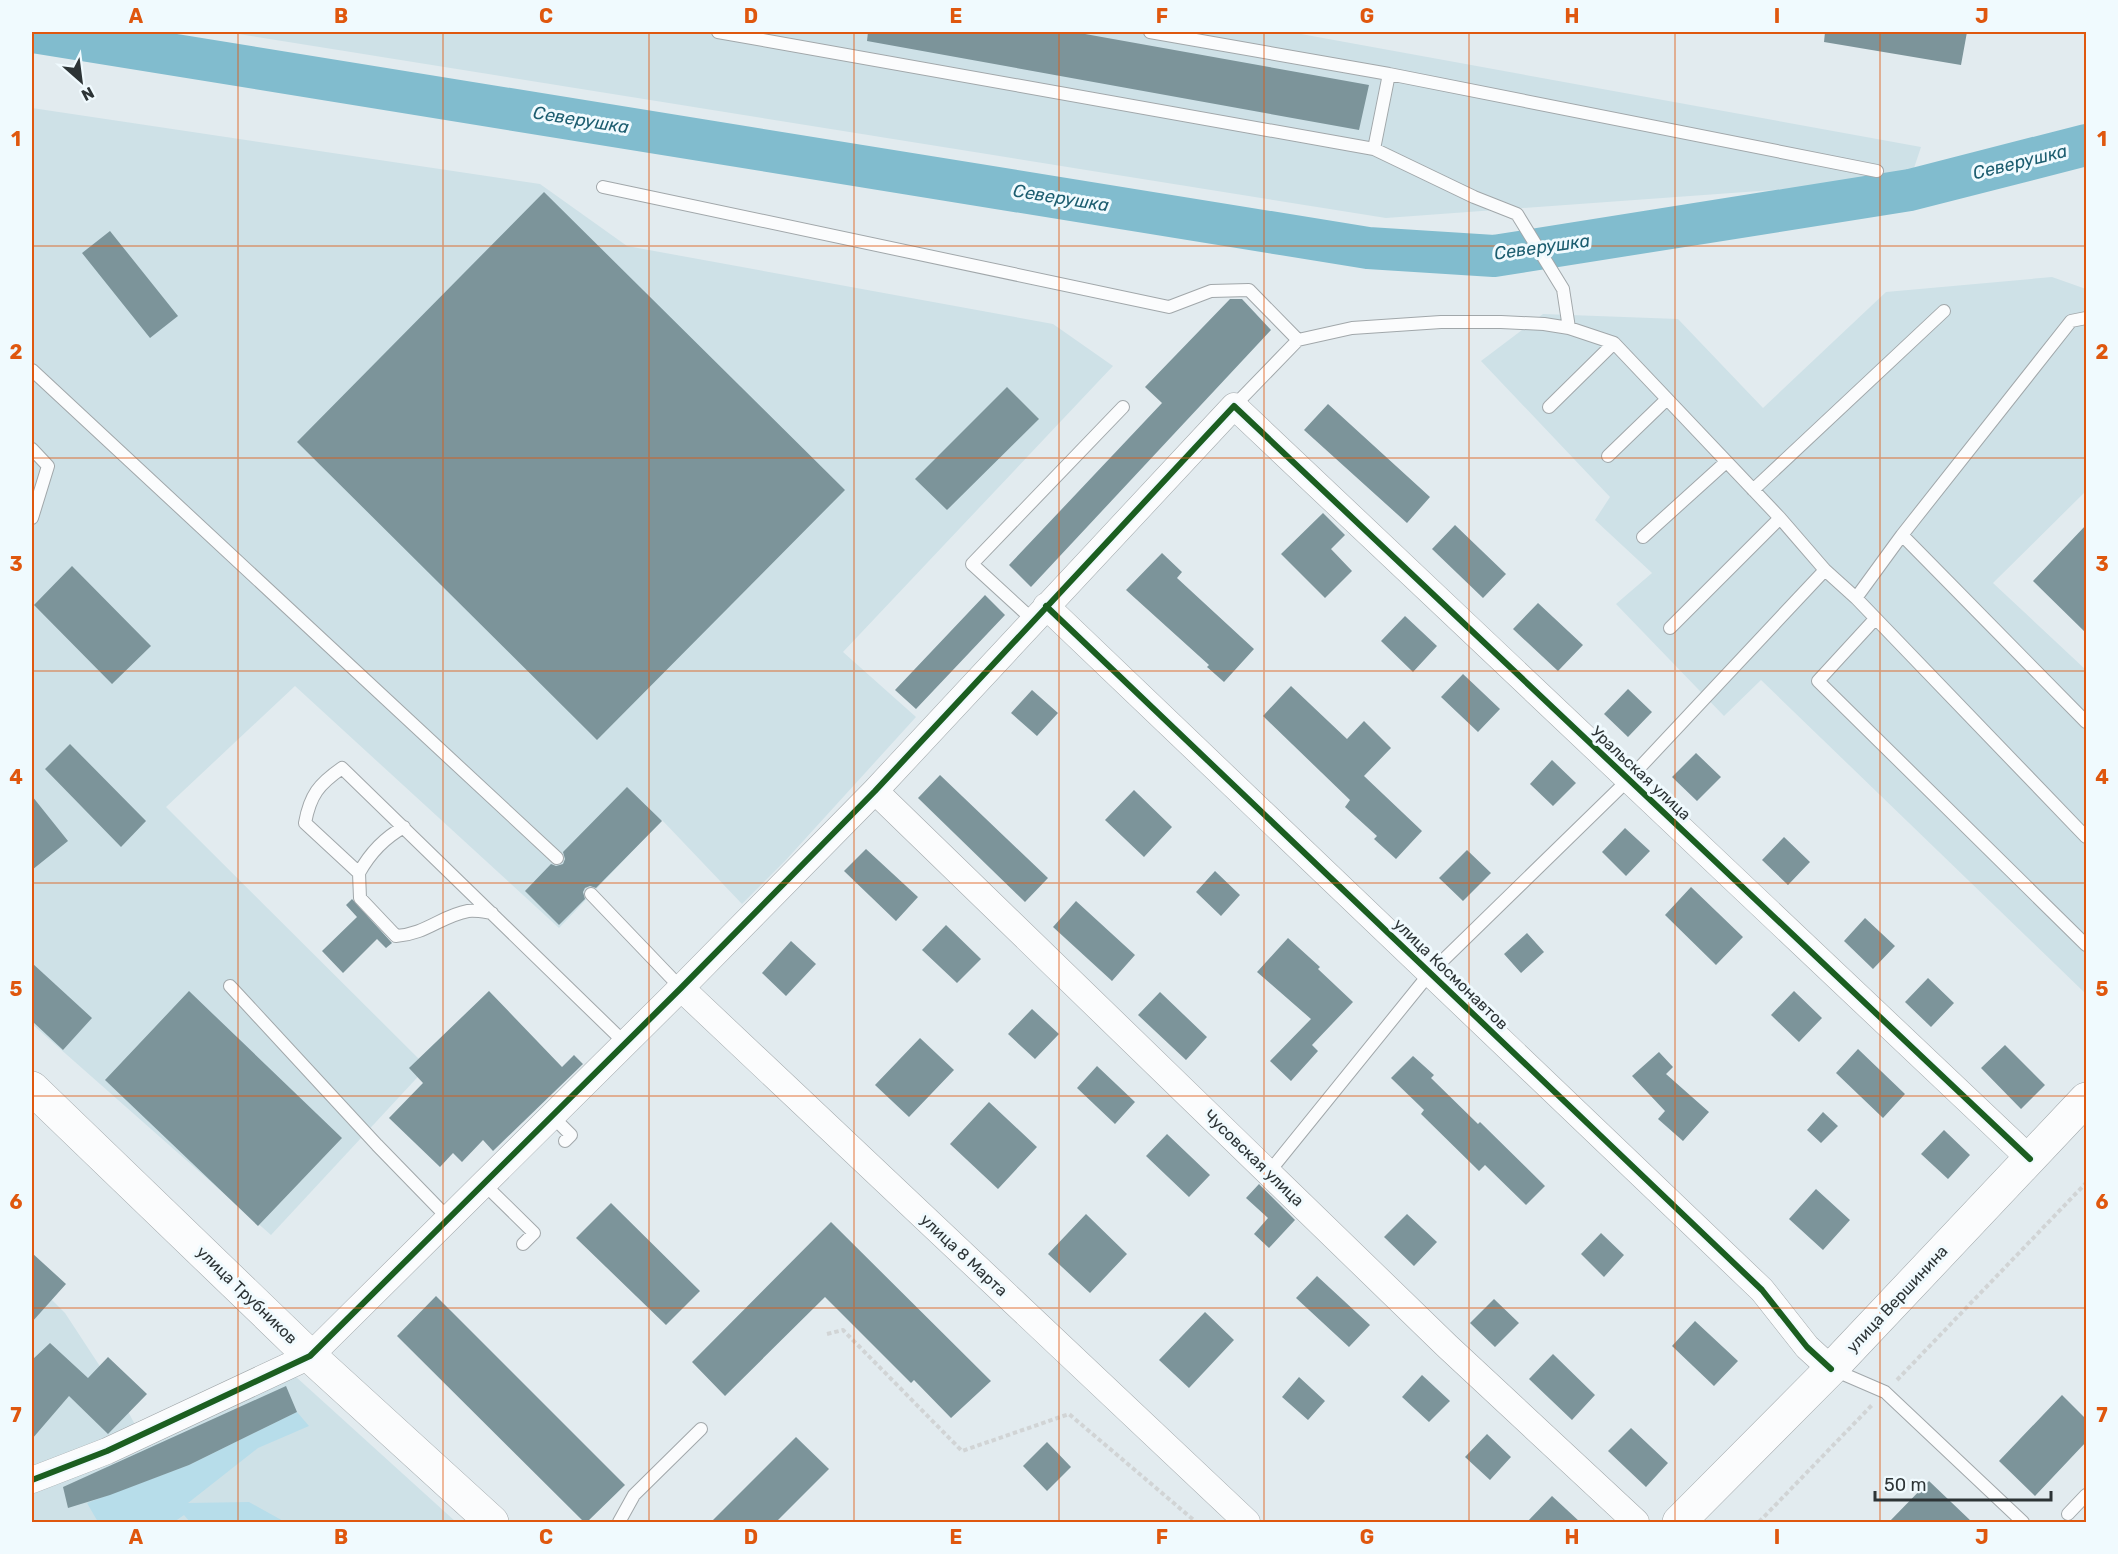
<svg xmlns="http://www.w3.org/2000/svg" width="2118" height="1554" font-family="Rubik,sans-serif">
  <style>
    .built { fill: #cee1e7 }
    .green { fill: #b7ddea }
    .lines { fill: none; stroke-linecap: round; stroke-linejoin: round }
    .river { stroke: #81bcce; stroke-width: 42 }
    .building { fill: #7c949a }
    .service-casing { stroke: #a1a7aa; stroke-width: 14 }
    .minor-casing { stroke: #a1a7aa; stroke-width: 27 }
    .primary-casing { stroke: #a1a7aa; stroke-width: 34 }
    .path { stroke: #d1d4d5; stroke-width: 4; stroke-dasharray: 4.5 3; stroke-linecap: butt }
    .service { stroke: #fbfcfd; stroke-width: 12 }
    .minor { stroke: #fbfcfd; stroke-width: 26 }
    .primary { stroke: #fbfcfd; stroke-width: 33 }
    .cycleway-casing { stroke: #f0fafe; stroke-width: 10 }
    .cycleway { stroke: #1b5e20; stroke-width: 6 }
    .grid { fill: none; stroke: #df570e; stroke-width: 1.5; stroke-opacity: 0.55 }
    .labels { text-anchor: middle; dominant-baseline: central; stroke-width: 6; stroke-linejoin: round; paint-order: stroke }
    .street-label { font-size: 16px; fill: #2d3436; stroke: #f0fafe }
    .water-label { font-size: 18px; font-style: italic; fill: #1c5d6f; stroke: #f0fafe }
    .neatline { fill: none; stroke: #df570e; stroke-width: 2 }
    .grid-label { font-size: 20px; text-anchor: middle; font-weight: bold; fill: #df570e }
  </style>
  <rect width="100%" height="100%" fill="#e2ebef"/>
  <!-- built -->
  <path class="built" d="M226 32H1290L1921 147 1910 180 1386 218Z
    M32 108 540 184 627 246 1053 324 1113 366 843 652 916 717 785 861 742 904 662 820 559 928 295 686 166 807 427 1067 271 1235 32 1024Z
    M2052 277 2086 289V491L1993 583 2086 670V994L1761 680 1724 716 1616 604 1652 573 1595 520 1610 497 1481 361 1543 314 1678 319 1763 408 1886 292Z
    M32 1280 65 1313 122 1400 143 1440 295 1376 456 1522H32Z"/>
  <!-- green -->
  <path class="green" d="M297 1412 309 1426 258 1448 188 1503 249 1502 285 1522H190L184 1515 174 1522H98L87 1503 189 1465Z"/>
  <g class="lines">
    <!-- river -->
    <path class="river" d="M33 32 1368 248 1494 256 1910 190 2086 145"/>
  </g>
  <!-- building -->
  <path class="building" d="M868 32H1074L1369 85 1359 130 867 41Z
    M1825 32H1967L1961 65 1824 42Z
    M544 192 845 490 597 740 297 442Z
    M110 231 178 316 150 338 82 253Z
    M1230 299H1242L1271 330 1031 587 1009 565 1162 403 1145 387Z
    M1007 387 1039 419 947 510 915 479Z
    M1328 404 1430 497 1407 523 1304 430Z
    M1323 513 1345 535 1331 549 1352 571 1325 598 1281 554Z
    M1455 525 1506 574 1483 598 1432 549Z
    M2086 525V633L2033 581Z
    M1162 553 1182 572 1177 578 1254 649 1224 682 1207 667 1209 665 1126 590Z
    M72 566 151 646 112 684 34 605Z
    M985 595 1005 615 916 709 895 690Z
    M1538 603 1583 645 1558 671 1513 629Z
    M1405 616 1437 646 1413 672 1381 641Z
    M1463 674 1500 709 1478 732 1441 697Z
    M1291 686 1347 739 1364 721 1391 748 1364 776 1422 831 1396 859 1374 839 1377 836 1345 807 1350 800 1263 716Z
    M1628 689 1652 712 1628 737 1604 714Z
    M1032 690 1058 713 1037 736 1011 713Z
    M70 744 146 821 121 847 45 769Z
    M1696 753 1721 777 1697 801 1672 777Z
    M1552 760 1576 783 1553 806 1530 784Z
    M940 775 1048 878 1025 902 918 798Z
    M627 787 662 821 596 888 590 886 585 888 583 892 585 899 559 925 525 891 551 864 556 866 563 864 565 859 563 852Z
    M1134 790 1172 827 1144 857 1105 820Z
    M32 796 68 841 32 870Z
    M1625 828 1650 851 1626 876 1602 852Z
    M1784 837 1810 862 1788 885 1762 860Z
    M866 849 918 897 896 921 844 871Z
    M1467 850 1491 873 1463 901 1439 878Z
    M1215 871 1240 895 1221 916 1196 892Z
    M1691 887 1743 937 1716 965 1665 915Z
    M352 899 392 943 386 948 377 939 343 973 322 951 357 917 346 905Z
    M1076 901 1135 955 1112 981 1053 927Z
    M1865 918 1895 946 1873 969 1844 941Z
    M946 925 981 959 957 983 922 950Z
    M1527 933 1544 952 1521 973 1504 954Z
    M1288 938 1320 967 1318 969 1353 1002 1312 1045 1318 1051 1291 1081 1270 1061 1311 1019 1257 972Z
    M791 941 816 964 786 996 762 973Z
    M32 963 92 1018 63 1050 32 1021Z
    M1928 978 1954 1003 1931 1027 1905 1002Z
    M189 991 342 1138 258 1226 105 1080Z
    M489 991 562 1067 574 1055 583 1064 493 1151 483 1140 462 1162 453 1153 440 1167 389 1118 423 1083 409 1068Z
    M1794 991 1822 1018 1799 1042 1771 1015Z
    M1160 992 1207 1037 1186 1060 1138 1015Z
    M1032 1009 1059 1034 1035 1059 1008 1034Z
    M920 1038 954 1070 909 1117 875 1085Z
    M2005 1045 2045 1085 2021 1109 1981 1068Z
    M1858 1049 1905 1094 1883 1118 1836 1073Z
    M1659 1052 1673 1067 1666 1074 1709 1112 1683 1141 1658 1119 1665 1111 1632 1076Z
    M1413 1056 1434 1075 1431 1078 1478 1124 1480 1122 1545 1186 1526 1205 1485 1165 1479 1171 1421 1114 1424 1110 1391 1078Z
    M1097 1066 1135 1102 1115 1124 1077 1088Z
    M989 1102 1037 1147 998 1189 950 1144Z
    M1823 1112 1838 1126 1821 1143 1807 1130Z
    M1944 1130 1970 1155 1948 1179 1921 1154Z
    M1167 1134 1210 1175 1189 1197 1146 1156Z
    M1259 1184 1295 1220 1269 1248 1254 1234 1268 1218 1246 1198Z
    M1816 1189 1850 1220 1823 1250 1789 1219Z
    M611 1203 700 1291 666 1325 576 1238Z
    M1086 1214 1127 1254 1090 1293 1048 1254Z
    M1407 1214 1437 1242 1414 1266 1384 1237Z
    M831 1222 991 1381 951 1418 914 1380 911 1383 825 1297 725 1396 692 1362Z
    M1601 1233 1624 1255 1604 1277 1581 1254Z
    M32 1253 66 1284 32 1322Z
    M1317 1276 1370 1325 1349 1347 1296 1298Z
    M436 1296 625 1485 587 1522H584L397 1336Z
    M1494 1299 1519 1323 1495 1347 1470 1323Z
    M1205 1312 1234 1340 1189 1388 1159 1360Z
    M1695 1321 1738 1361 1714 1386 1672 1346Z
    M50 1343 88 1378 108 1357 147 1394 108 1434 69 1396 32 1439V1360Z
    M1553 1354 1595 1395 1572 1420 1529 1379Z
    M1422 1375 1450 1401 1429 1422 1402 1397Z
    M1299 1377 1325 1401 1308 1420 1282 1397Z
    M286 1386 297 1412 189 1465 110 1495 68 1508 63 1487Z
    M2062 1395 2086 1419V1442L2035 1496 1999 1461Z
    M1631 1428 1668 1463 1646 1487 1608 1451Z
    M1487 1434 1511 1457 1490 1480 1465 1457Z
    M796 1437 829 1469 776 1522H711Z
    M1047 1442 1071 1467 1047 1491 1023 1466Z
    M1929 1481 1972 1522H1889Z
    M1552 1496 1580 1522H1527Z"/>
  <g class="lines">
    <defs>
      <path id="service" d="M718 32 1374 149 1474 197 1517 214 1563 289 1569 328
        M1150 32 1389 74 1877 171
        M1374 149 1389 74
        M603 187 1169 307 1211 291 1249 290 1298 340 1234 406
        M1298 340 1352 328 1441 322H1501L1544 324 1569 328 1614 343 1780 518 1825 570 1856 598 2086 837
        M32 370 557 858
        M1549 407 1614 343
        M32 449 48 466 32 518
        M1608 456 1667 399
        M1753 490 1944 311
        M1902 535 2086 722
        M1643 537 1726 462
        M1856 598 1902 535 2071 321 2086 318
        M1875 619 1818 681 2086 945
        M1033 620 972 564 1123 407
        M1670 628 1780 518
        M359 873C370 853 384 838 404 827
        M591 894 681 988
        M492 913C485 912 476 910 468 911 441 916 426 934 396 936L360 898 359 873 305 823C310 795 319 784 342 768L625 1043
        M230 986 377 1145 448 1218
        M551 1115 571 1135 565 1141
        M1269 1172 1430 973 1628 780 1825 570
        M483 1183 534 1233 523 1244
        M1834 1370 1885 1392 2023 1522
        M2068 1514 2086 1495
        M619 1522 634 1495 701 1429"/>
      <path id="minor" d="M1046 606 1762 1290 1807 1347 1831 1369
        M875 791 1447 1346 1636 1522
        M681 988 1247 1522
        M32 1480 107 1451 310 1356 681 988 875 791 1234 406 2030 1159"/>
      <path id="primary" d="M32 1088 310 1356 492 1522
        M1679 1522 1831 1369 2086 1099"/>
    </defs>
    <!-- service casing -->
    <use href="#service" class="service-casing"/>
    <!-- minor casing -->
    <use href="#minor" class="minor-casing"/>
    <!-- primary casing -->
    <use href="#primary" class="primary-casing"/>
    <!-- path -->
    <path class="path" d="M827 1334 843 1330 962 1451 1069 1414 1196 1522
      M1897 1380 2086 1183
      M1759 1522 1873 1404"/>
    <!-- service -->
    <use href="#service" class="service"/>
    <!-- minor -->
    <use href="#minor" class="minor"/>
    <!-- primary -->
    <use href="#primary" class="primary"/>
    <defs>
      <path id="cycleway" d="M1046 606 1762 1290 1807 1347 1831 1369
        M32 1480 107 1451 310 1356 681 988 875 791 1234 406 2030 1159"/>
    </defs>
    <!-- cycleway casing -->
    <use href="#cycleway" class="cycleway-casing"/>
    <!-- cycleway -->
    <use href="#cycleway" class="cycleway"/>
  </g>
  <!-- grid -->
  <path class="grid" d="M238 32V1522M443 32V1522M649 32V1522M854 32V1522M1059 32V1522M1264 32V1522M1469 32V1522M1675 32V1522M1880 32V1522M32 246H2086M32 458H2086M32 671H2086M32 883H2086M32 1096H2086M32 1308H2086"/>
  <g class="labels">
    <!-- street labels -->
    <g class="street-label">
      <text transform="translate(1641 773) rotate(43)">Уральская улица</text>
      <text transform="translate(1451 974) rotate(44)">улица Космонавтов</text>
      <text transform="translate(1254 1158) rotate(44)">Чусовская улица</text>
      <text transform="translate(964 1255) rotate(43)">улица 8 Марта</text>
      <text transform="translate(247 1295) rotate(44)">улица Трубников</text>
      <text transform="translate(1897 1299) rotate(-47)">улица Вершинина</text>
    </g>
    <!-- water labels -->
    <g class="water-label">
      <text transform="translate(581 120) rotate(9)">Северушка</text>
      <text transform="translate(2020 162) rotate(-14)">Северушка</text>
      <text transform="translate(1061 198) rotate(9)">Северушка</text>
      <text transform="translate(1542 247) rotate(-8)">Северушка</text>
    </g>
  </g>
  <!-- border -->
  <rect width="2118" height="1554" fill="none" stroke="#f0fafe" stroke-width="66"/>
  <!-- north arrow -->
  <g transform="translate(81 81) rotate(152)" stroke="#f0fafe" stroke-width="4.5" paint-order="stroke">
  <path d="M0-4.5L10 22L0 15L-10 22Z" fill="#2d3436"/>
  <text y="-9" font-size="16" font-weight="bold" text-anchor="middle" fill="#2d3436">N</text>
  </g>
  <!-- scale -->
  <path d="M1875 1491v9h176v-9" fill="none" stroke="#2d3436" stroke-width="3"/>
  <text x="1884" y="1491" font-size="18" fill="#2d3436" stroke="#f0fafe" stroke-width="4.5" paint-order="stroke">50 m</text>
  <rect x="33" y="33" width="2052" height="1488" class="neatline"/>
  <g class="grid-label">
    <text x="136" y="23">A</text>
    <text x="341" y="23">B</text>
    <text x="546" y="23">C</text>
    <text x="751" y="23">D</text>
    <text x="956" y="23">E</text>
    <text x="1162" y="23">F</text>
    <text x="1367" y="23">G</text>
    <text x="1572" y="23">H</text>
    <text x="1777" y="23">I</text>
    <text x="1982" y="23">J</text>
    <text x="16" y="146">1</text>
    <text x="2102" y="146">1</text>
    <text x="16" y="359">2</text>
    <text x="2102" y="359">2</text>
    <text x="16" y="571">3</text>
    <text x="2102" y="571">3</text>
    <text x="16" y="784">4</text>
    <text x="2102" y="784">4</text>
    <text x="16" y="996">5</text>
    <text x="2102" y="996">5</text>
    <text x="16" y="1209">6</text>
    <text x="2102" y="1209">6</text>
    <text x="16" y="1422">7</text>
    <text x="2102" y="1422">7</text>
    <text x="136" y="1544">A</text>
    <text x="341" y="1544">B</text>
    <text x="546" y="1544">C</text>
    <text x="751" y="1544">D</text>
    <text x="956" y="1544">E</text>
    <text x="1162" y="1544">F</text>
    <text x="1367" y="1544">G</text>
    <text x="1572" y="1544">H</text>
    <text x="1777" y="1544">I</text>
    <text x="1982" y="1544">J</text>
  </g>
</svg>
